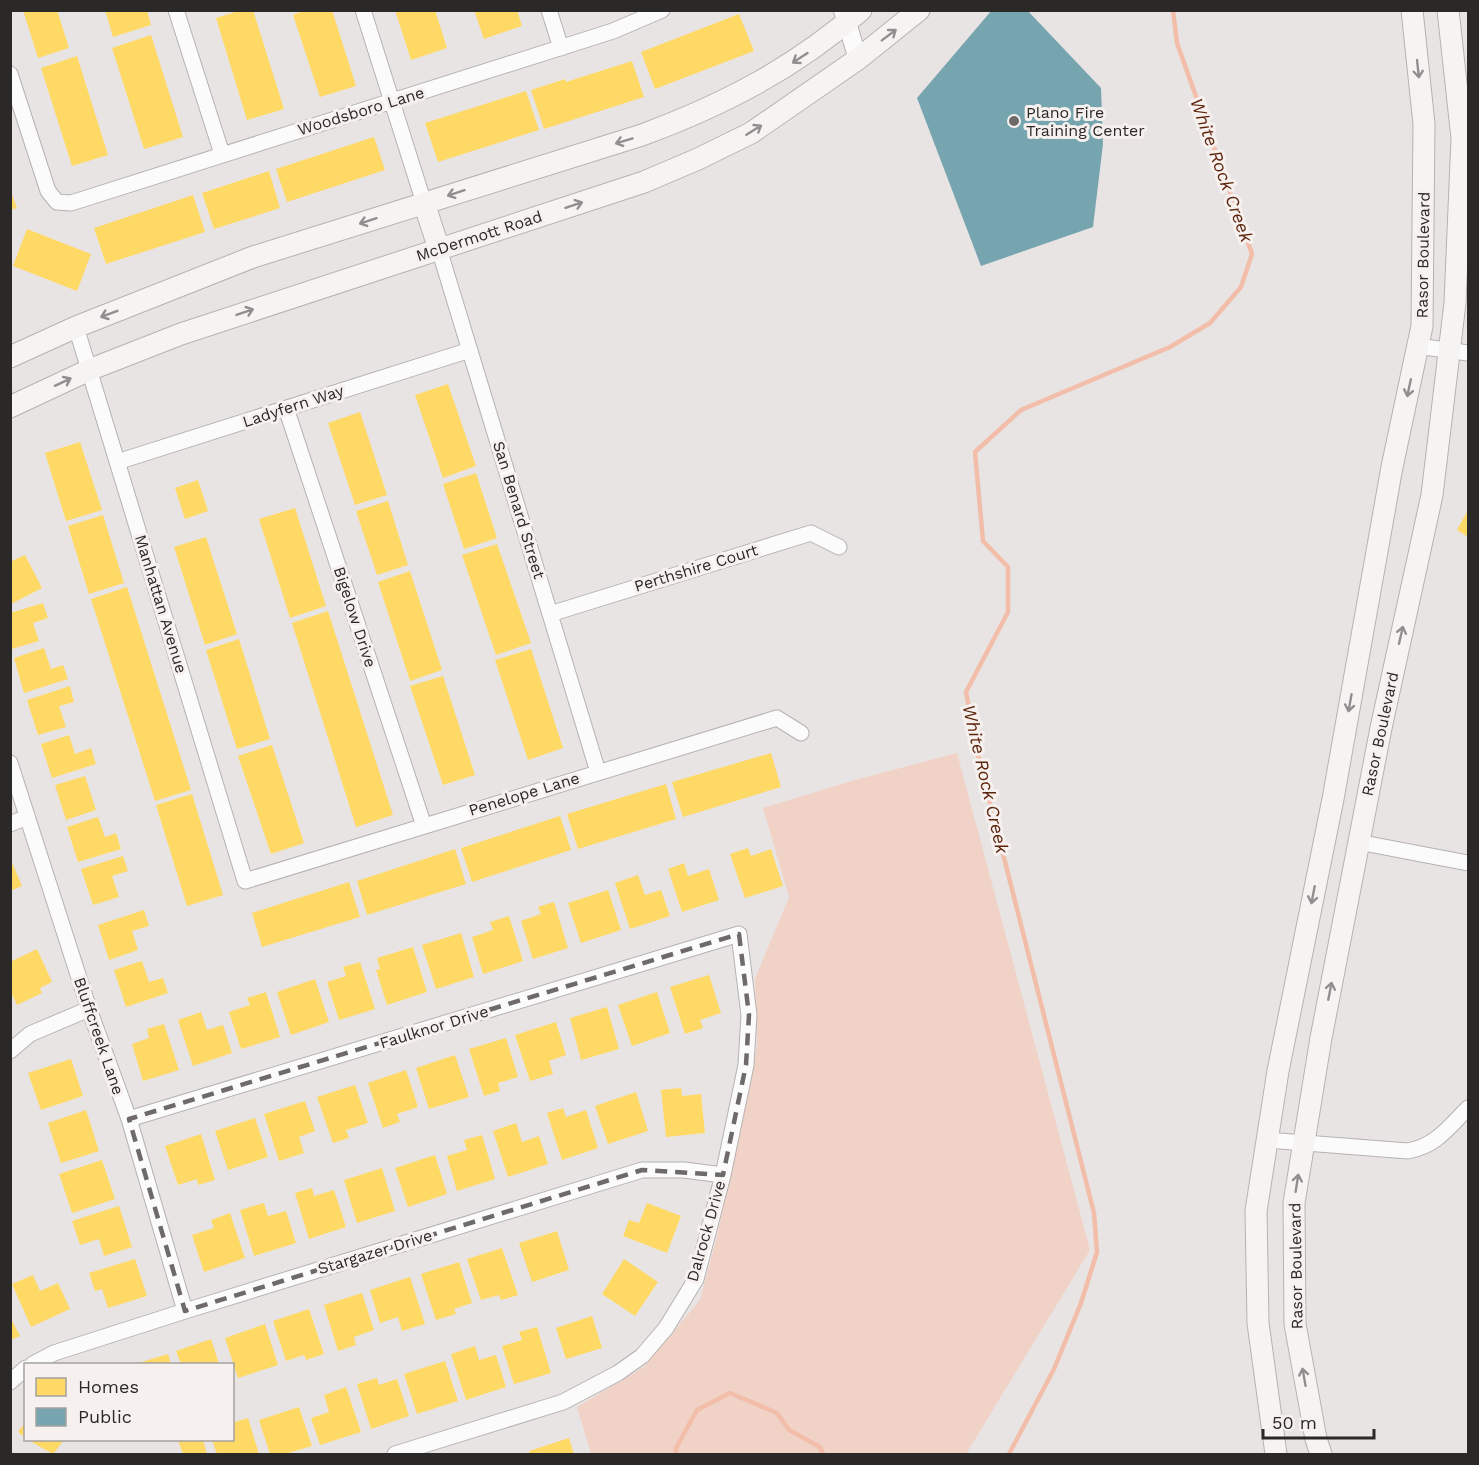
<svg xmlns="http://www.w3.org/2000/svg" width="1479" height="1465" font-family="'Work Sans',sans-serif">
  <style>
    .green { fill: #f1d2c6 }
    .homes { fill: #ffd966 }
    .public { fill: #76a5af }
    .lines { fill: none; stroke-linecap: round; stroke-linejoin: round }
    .stream { stroke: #f2bda9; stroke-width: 4.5 }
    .minor-casing { stroke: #b5b2b2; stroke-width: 17 }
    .tertiary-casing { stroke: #b5b2b2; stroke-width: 20 }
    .secondary-casing { stroke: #b5b2b2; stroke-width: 23 }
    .minor { stroke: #fcfbfb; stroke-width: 15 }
    .tertiary { stroke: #fcfbfb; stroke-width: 18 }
    .secondary { stroke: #f6f4f3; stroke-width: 21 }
    .oneway { stroke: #908e8e }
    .marked { fill: none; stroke: #6d6a69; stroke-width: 4.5; stroke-dasharray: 12 8; stroke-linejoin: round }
    .poi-dot { fill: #6d6a69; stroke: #f6f1ef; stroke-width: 2 }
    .labels { text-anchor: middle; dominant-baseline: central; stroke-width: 6; stroke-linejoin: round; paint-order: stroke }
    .street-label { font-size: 16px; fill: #2b2928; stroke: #f6f1ef }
    .poi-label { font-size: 16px; fill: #2b2928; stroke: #f6f1ef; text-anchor: start }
    .water-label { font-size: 18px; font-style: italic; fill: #5e250d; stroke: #f6f1ef }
  </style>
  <rect width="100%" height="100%" fill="#e8e4e3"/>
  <!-- green -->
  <path class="green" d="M957 753 1090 1250 966 1454H591L577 1407 644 1367 700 1300 717 1236 757 1046 755 979 789 897 763 808 855 780Z"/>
  <!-- homes -->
  <path class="homes" d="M23 10H57L69 48 38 58Z
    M105 10H147L151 25 113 37Z
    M242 10H253L284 109 247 120 216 18Z
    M305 10H332L356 86 320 97 293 15Z
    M395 10H435L447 48 411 60Z
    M474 10H517L522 26 484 39Z
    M739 14 754 51 655 89 641 52Z
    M151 35 183 137 144 149 112 48Z
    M77 56 108 155 72 166 41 68Z
    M632 61 644 97 544 129 531 90 565 79 566 82Z
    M526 91 539 130 438 162 425 123Z
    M374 137 385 170 287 202 276 169Z
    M269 171 280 208 214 229 202 193Z
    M10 189 17 208 10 210Z
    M193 195 205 232 106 264 94 228Z
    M27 229 91 254 77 291 13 266Z
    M448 384 476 466 443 478 415 395Z
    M360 412 387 495 355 505 328 423Z
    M80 442 102 510 66 521 45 453Z
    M476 473 497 538 464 549 443 484Z
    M198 480 208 511 185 519 175 488Z
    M388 501 408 565 377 575 356 511Z
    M295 508 326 606 290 618 259 519Z
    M1468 510V537L1457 530Z
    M103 515 124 583 89 594 68 526Z
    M206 537 237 634 205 645 174 547Z
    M497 544 531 643 496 655 462 555Z
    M25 555 42 588 11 604 10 562Z
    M410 571 442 670 410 681 378 582Z
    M127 587 191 790 155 801 91 599Z
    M43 603 48 618 33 623 39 641 12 649 10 643V613Z
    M328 611 393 815 356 827 292 623Z
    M239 639 270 739 237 749 206 650Z
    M44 648 51 669 63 665 68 679 24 693 14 658Z
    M531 649 563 748 528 760 495 660Z
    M443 676 475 775 443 785 410 686Z
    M70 686 74 702 59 706 66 727 38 735 27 700Z
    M69 735 75 754 91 748 96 764 52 778 41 744Z
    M272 745 304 843 271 854 238 756Z
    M771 753 781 787 683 817 672 782Z
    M85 776 96 810 66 820 55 785Z
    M666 784 676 819 578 849 567 814Z
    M192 794 223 895 187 906 156 805Z
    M560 816 571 850 472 882 461 848Z
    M98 817 105 837 116 833 121 849 78 862 67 827Z
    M748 848 751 856 771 849 783 886 745 898 730 854Z
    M455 849 466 884 367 915 357 881Z
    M123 856 128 871 112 876 119 897 93 905 81 869Z
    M10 858 22 886 10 891Z
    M684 863 688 876 709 869 719 900 682 912 668 869Z
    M638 875 645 895 661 890 670 916 630 929 615 883Z
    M349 882 360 917 262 947 252 913Z
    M608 890 621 930 581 943 568 903Z
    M554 902 568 948 533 959 521 921 541 914 538 907Z
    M144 910 149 926 132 931 138 950 109 960 98 925Z
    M509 916 523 961 483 974 472 937 493 930 490 922Z
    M461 933 474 977 436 989 422 945Z
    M413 947 427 992 387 1005 376 970 380 969 377 958Z
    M37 949 52 982 40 988 42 993 17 1005 10 990V962Z
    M142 961 149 982 163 978 168 993 126 1007 114 970Z
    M360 962 375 1009 339 1020 327 982 346 976 343 967Z
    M709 975 721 1013 700 1020 703 1028 685 1034 670 987Z
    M315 979 329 1022 291 1035 277 992Z
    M266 992 280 1037 241 1049 229 1012 250 1005 247 998Z
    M657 992 670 1033 632 1046 618 1005Z
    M607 1007 619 1049 581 1060 570 1018Z
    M201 1012 207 1030 223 1025 232 1053 193 1066 178 1020Z
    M556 1022 566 1055 549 1061 553 1074 530 1081 515 1035Z
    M164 1024 179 1070 143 1081 132 1044 149 1038 147 1029Z
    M506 1038 518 1077 498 1083 500 1091 484 1096 469 1049Z
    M455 1055 469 1097 429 1109 416 1068Z
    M71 1059 83 1096 41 1110 28 1073Z
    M406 1070 418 1107 397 1114 400 1122 383 1128 368 1083Z
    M355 1085 368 1123 346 1130 349 1138 333 1143 317 1097Z
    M681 1088 682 1096 701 1094 705 1133 666 1137 661 1090Z
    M636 1092 648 1131 608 1144 595 1106Z
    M305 1101 315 1131 299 1137 304 1153 279 1161 264 1114Z
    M563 1108 566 1117 586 1110 598 1148 562 1160 547 1113Z
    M86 1110 99 1151 61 1163 48 1123Z
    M255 1118 268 1157 228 1170 215 1131Z
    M516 1123 522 1142 539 1136 548 1164 508 1177 493 1131Z
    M201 1134 215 1180 198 1185 197 1179 178 1185 165 1146Z
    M482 1135 495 1179 457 1191 447 1156 467 1150 464 1140Z
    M435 1155 447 1194 408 1207 395 1168Z
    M102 1160 115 1199 72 1213 59 1174Z
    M382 1168 395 1211 357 1223 344 1180Z
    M312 1188 314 1196 334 1190 346 1227 309 1239 295 1193Z
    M264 1203 268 1216 286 1211 296 1243 254 1256 240 1210Z
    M647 1203 681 1216 667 1253 623 1236 629 1220 639 1223Z
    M119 1206 132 1247 104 1256 99 1239 80 1245 72 1221Z
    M230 1213 245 1258 204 1272 192 1235 214 1228 211 1220Z
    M557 1231 569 1270 532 1282 519 1243Z
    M502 1248 518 1295 501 1300 499 1295 481 1300 467 1259Z
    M135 1259 147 1296 108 1308 102 1289 95 1291 89 1273Z
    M624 1259 658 1282 635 1316 602 1294Z
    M459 1262 472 1303 454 1309 456 1314 436 1320 421 1274Z
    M33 1275 40 1291 58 1283 70 1309 31 1327 12 1284Z
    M410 1277 425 1324 402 1331 398 1317 380 1323 370 1290Z
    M362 1293 374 1330 354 1337 356 1345 338 1351 324 1305Z
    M309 1309 324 1354 306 1360 304 1355 286 1361 273 1321Z
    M592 1316 602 1348 566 1359 556 1328Z
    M10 1317 20 1336 10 1340Z
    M265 1324 278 1365 238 1378 225 1338Z
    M537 1327 551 1373 514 1384 502 1346 522 1340 519 1332Z
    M211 1339 219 1364H181L176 1351Z
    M475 1346 479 1360 496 1355 506 1387 466 1400 451 1354Z
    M168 1354 171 1364H135Z
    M445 1361 458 1401 417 1414 404 1374Z
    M377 1378 379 1385 397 1379 409 1416 371 1429 357 1384Z
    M346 1387 361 1432 320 1445 311 1418 329 1412 324 1395Z
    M299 1407 312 1446 285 1454H270L259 1420Z
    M248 1418 259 1454H217L212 1440H232V1423Z
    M26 1421V1438L18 1432Z
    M569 1438 574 1454H530L529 1451Z
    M28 1440H64L53 1454Z
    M178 1440H203L207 1454H183Z"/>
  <!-- public -->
  <path class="public" d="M992 10H1027L1101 88 1103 144 1093 227 981 266 917 98Z"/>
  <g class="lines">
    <!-- stream -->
    <path class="stream" d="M676 1454V1448L697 1410 730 1393 777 1413 789 1430 820 1447 823 1454
      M1009 1454 1054 1369 1081 1303 1097 1252 1094 1213 979 759 966 692 1008 612V567L983 541 975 452 1021 410 1170 347 1210 323 1241 287 1252 254 1177 43 1173 10"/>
    <defs>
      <path id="minor" d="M176 10 222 154
        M363 10 424 203
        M549 10 561 48
        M10 74 48 191 57 202 71 203 613 31 662 10
        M439 249 598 772
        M76 327 245 881 777 718 801 733
        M1417 346 1468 353
        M286 408 424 826
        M117 462 470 350
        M550 614 811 533 839 547
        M10 763 89 1009 129 1119 185 1311
        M10 824 27 817
        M1358 842 1468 863
        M10 1051 30 1034 89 1009
        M129 1119 739 934 749 1015 746 1065 723 1175 696 1279 666 1328 642 1356 618 1373 563 1402 395 1454
        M1267 1140 1408 1151C1436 1146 1449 1127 1468 1108
        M33 1364 54 1353 185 1311 642 1170H684L723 1175
        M10 1382 26 1368"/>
      <path id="tertiary" d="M843 10 858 59"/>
      <path id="secondary" d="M424 203 439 249
        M10 357 76 327 253 257 642 135C723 105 795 68 861 10
        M10 407 89 370 181 334 644 182 698 159 751 133 858 59 919 10
        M1276 1454 1258 1323 1256 1211 1278 1071 1333 799 1392 467 1422 326 1424 124 1412 10
        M1321 1454 1316 1439 1295 1324 1294 1203 1321 1038 1381 728 1432 495 1455 303 1462 138 1448 10"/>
    </defs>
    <!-- minor casing -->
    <use href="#minor" class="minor-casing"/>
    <!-- tertiary casing -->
    <use href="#tertiary" class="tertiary-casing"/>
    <!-- secondary casing -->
    <use href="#secondary" class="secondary-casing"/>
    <!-- minor -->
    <use href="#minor" class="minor"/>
    <!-- tertiary -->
    <use href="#tertiary" class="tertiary"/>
    <!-- secondary -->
    <use href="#secondary" class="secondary"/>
  </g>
  <!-- one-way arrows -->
  <defs><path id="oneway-shaft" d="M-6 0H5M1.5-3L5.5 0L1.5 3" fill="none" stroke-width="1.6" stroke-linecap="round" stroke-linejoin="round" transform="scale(1.5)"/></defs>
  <g class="oneway">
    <use href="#oneway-shaft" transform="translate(889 35) rotate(-37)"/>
    <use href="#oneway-shaft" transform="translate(800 58) rotate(147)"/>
    <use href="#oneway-shaft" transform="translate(1418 69) rotate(84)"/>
    <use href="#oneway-shaft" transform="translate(754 130) rotate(-32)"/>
    <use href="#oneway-shaft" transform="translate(624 141) rotate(163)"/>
    <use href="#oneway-shaft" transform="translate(456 193) rotate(162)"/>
    <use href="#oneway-shaft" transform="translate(574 205) rotate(-18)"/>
    <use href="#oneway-shaft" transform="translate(368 221) rotate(162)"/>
    <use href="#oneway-shaft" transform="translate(245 312) rotate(-19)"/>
    <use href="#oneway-shaft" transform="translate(109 314) rotate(159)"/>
    <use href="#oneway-shaft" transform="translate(63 382) rotate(-25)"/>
    <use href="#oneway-shaft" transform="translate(1409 388) rotate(102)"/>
    <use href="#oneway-shaft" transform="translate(1401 635) rotate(-77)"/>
    <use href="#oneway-shaft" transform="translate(1350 703) rotate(100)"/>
    <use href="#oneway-shaft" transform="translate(1313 895) rotate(101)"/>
    <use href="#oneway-shaft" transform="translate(1330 991) rotate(-79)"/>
    <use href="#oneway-shaft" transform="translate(1297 1183) rotate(-81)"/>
    <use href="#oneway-shaft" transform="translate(1304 1377) rotate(-100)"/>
  </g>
  <!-- marked area -->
  <path class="marked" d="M739 934 749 1015 746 1065 723 1175 642 1170 185 1311 129 1119Z"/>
  <!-- markers -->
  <circle class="poi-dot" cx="1014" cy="121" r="6"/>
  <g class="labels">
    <!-- street labels -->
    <g class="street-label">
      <text transform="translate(361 111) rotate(-17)">Woodsboro Lane</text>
      <text transform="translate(479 236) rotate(-18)">McDermott Road</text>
      <text transform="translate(1423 255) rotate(-89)">Rasor Boulevard</text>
      <text transform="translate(293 406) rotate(-18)">Ladyfern Way</text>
      <text transform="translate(519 510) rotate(73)">San Benard Street</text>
      <text transform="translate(696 568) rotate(-17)">Perthshire Court</text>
      <text transform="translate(161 604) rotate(73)">Manhattan Avenue</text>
      <text transform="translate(355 617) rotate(72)">Bigelow Drive</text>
      <text transform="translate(1380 734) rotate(-78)">Rasor Boulevard</text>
      <text transform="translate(524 794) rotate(-17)">Penelope Lane</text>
      <text transform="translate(434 1027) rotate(-17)">Faulknor Drive</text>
      <text transform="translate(99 1036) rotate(71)">Bluffcreek Lane</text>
      <text transform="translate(706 1231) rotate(-74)">Dalrock Drive</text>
      <text transform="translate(375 1252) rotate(-17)">Stargazer Drive</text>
      <text transform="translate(1296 1266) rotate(-91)">Rasor Boulevard</text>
    </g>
    <!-- poi labels -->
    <g class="poi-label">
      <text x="1026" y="112">Plano Fire<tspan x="1026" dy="18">Training Center</tspan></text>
    </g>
    <!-- water labels -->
    <g class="water-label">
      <text transform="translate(1222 170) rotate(70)">White Rock Creek</text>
      <text transform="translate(986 779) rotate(77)">White Rock Creek</text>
    </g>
  </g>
  <!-- border -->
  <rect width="1479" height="1465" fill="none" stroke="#2b2928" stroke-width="24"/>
  <!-- legend -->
  <rect x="24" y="1363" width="210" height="78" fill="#f6f1ef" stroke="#a5a19f" stroke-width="1.5"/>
  <rect x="36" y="1378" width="30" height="18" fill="#ffd966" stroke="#a5a19f" stroke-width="1.5"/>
  <text x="78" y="1393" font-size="18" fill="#2b2928">Homes</text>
  <rect x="36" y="1408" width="30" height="18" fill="#76a5af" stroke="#a5a19f" stroke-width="1.5"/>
  <text x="78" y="1423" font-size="18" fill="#2b2928">Public</text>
  <!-- scale -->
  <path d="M1263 1429v9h111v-9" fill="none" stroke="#2b2928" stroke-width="3"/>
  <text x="1272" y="1429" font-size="18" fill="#2b2928" stroke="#f6f1ef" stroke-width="4.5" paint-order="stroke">50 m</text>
</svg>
